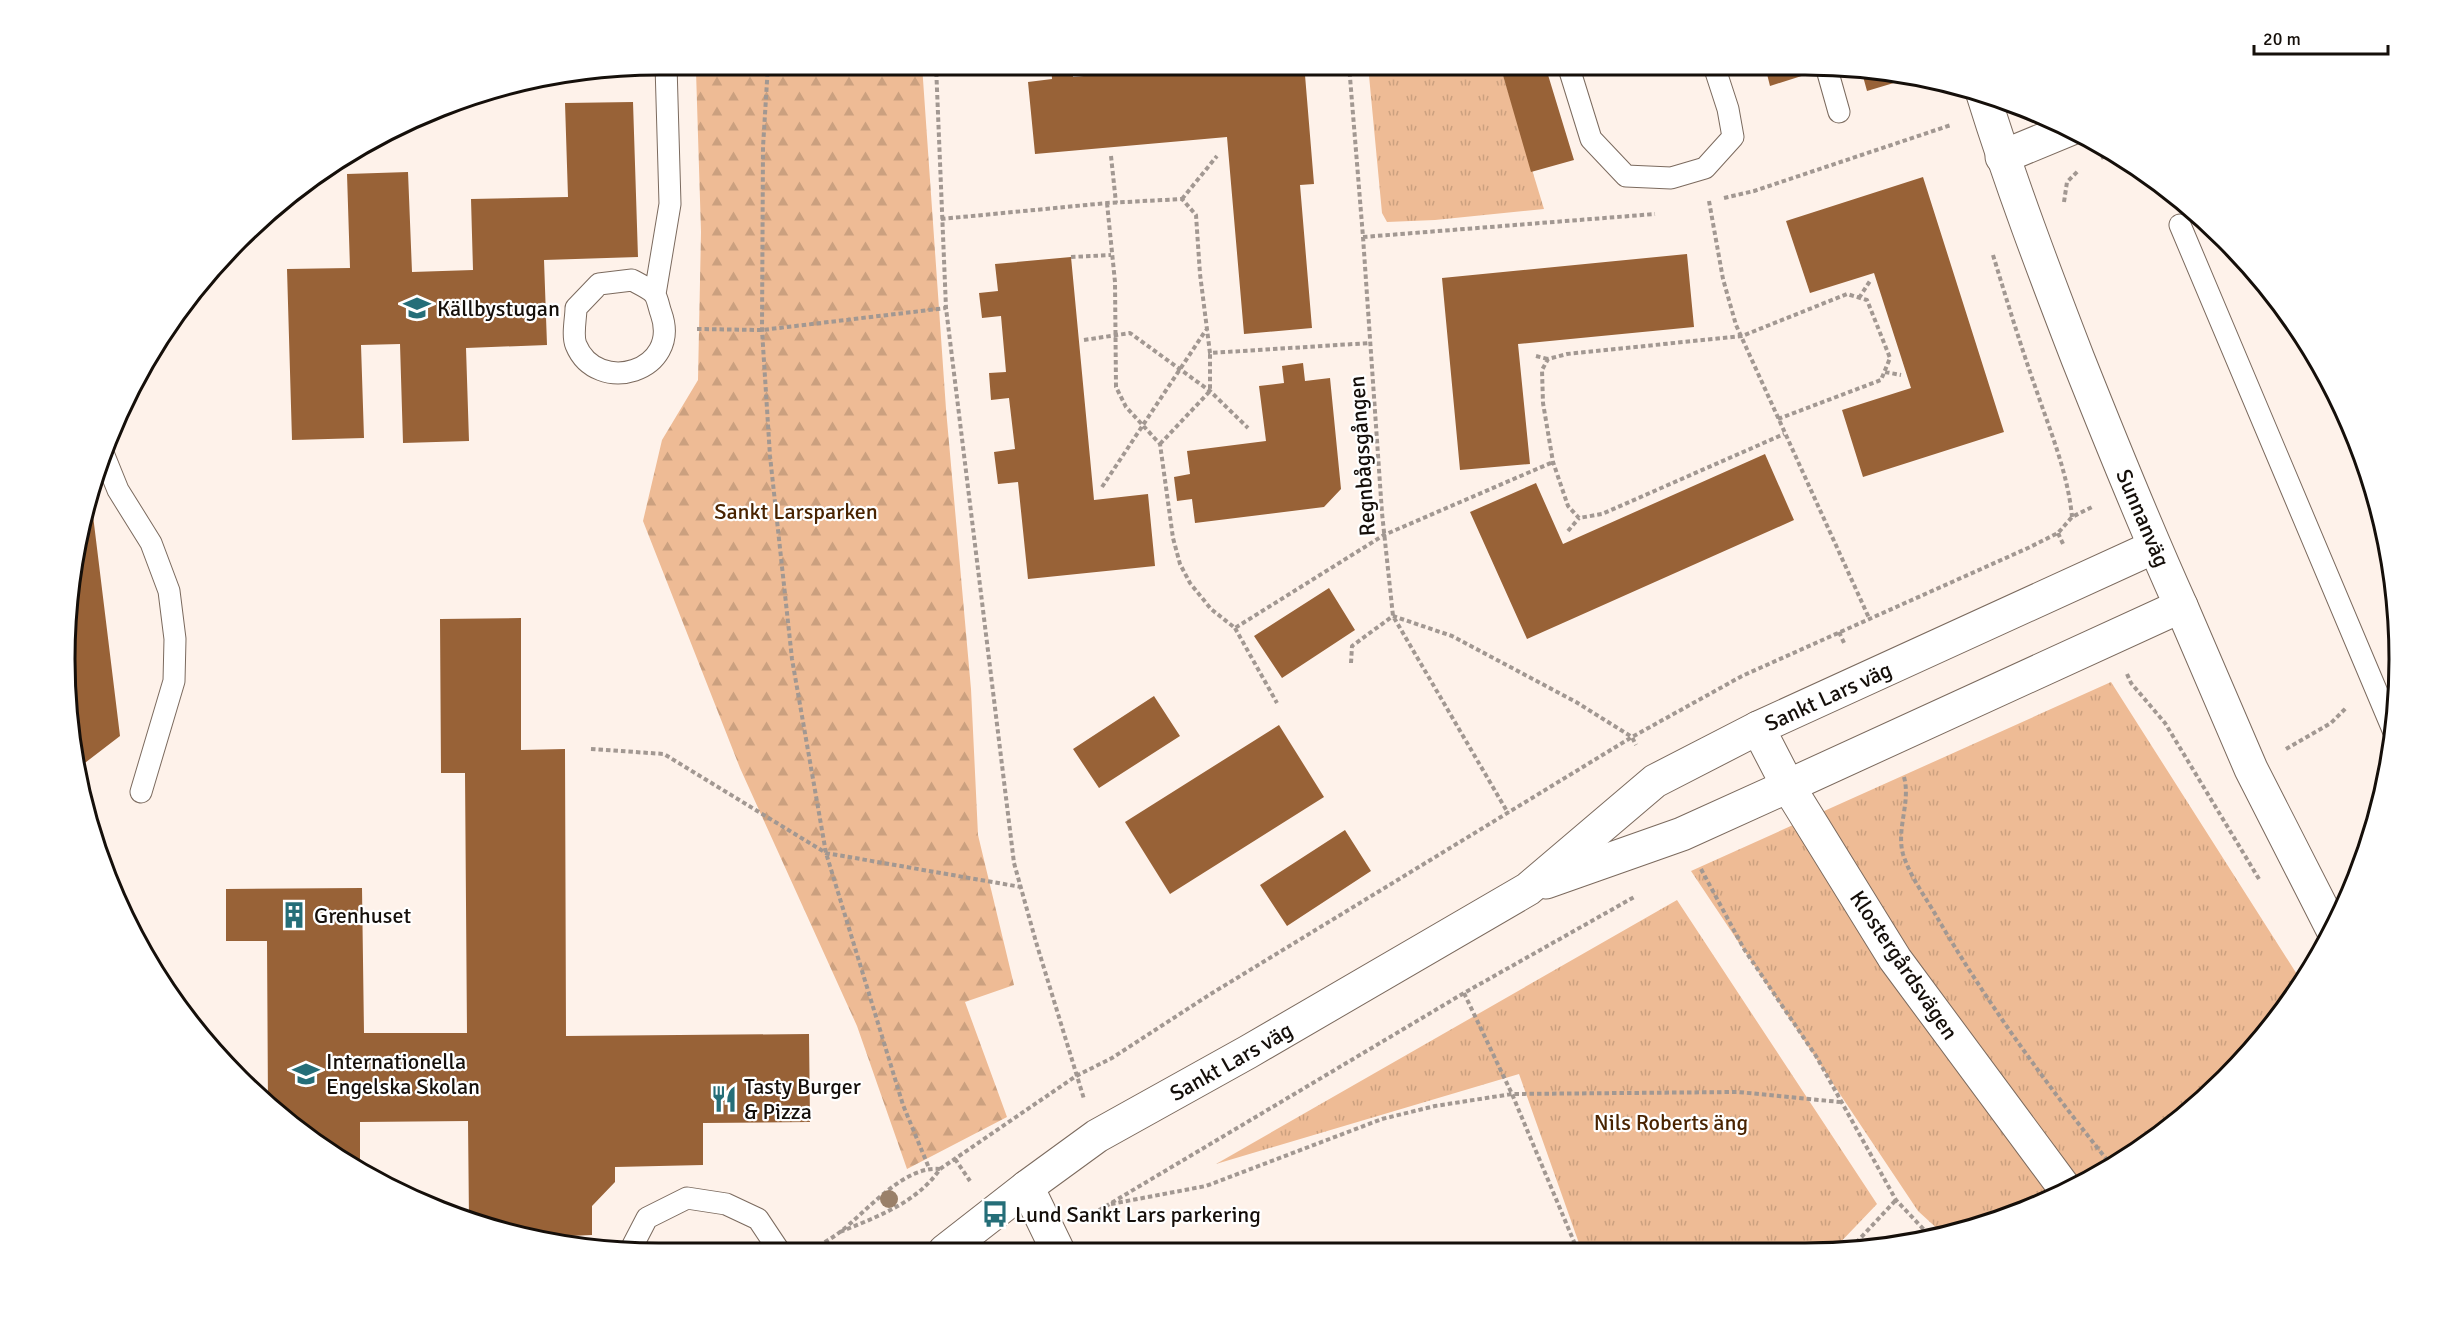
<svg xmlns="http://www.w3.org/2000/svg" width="2464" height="1318" font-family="Signika,sans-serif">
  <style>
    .grass { fill: url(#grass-tufts) }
    .forest { fill: url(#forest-firs) }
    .building { fill: #986237 }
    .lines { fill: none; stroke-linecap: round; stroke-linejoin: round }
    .lane-casing { stroke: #7b6a5e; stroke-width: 23 }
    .street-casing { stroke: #7b6a5e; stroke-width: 35 }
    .secondary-casing { stroke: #7b6a5e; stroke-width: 35 }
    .path { stroke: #a29892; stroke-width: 4; stroke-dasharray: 4.5 3; stroke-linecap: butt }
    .lane { stroke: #fff; stroke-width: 21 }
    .street { stroke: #fff; stroke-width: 33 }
    .secondary { stroke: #fff; stroke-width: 33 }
    .tree { fill: #9a8069 }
    .labels { text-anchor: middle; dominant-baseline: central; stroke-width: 4.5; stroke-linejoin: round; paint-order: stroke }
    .poi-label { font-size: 22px; fill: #150f0a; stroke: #fff; text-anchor: start }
    .street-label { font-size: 22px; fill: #150f0a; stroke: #fff }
    .park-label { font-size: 22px; fill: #492300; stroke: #fff }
    .rim { fill: none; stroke: #150f0a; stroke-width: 3 }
  </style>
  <defs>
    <pattern id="grass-tufts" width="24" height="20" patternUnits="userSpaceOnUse" patternTransform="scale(1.5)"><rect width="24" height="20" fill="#eebb95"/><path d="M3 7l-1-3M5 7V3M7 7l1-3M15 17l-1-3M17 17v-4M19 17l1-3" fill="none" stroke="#cba07f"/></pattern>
    <pattern id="forest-firs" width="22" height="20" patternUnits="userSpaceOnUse" patternTransform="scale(1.5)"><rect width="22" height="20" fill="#eebb95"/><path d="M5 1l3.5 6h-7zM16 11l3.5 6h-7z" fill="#cba07f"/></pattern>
  </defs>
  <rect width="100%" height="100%" fill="#fef2ea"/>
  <!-- grass -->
  <path class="grass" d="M1368 65H1500L1544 209 1435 220 1387 222 1382 213Z
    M2111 682 2300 979 2252 1051 2136 1153 2032 1208 1942 1233 1918 1211 1691 871Z
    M1677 900 1877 1204 1834 1249H1581L1519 1074 1216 1164Z"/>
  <!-- forest -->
  <path class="forest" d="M710 65H922L946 409 971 689 978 835 1014 985 965 1002 1007 1117 907 1169 857 1026 740 768 643 521 662 440 698 380 701 232 696 71Z"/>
  <!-- building -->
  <path class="building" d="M1051 65H1072L1073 77 1116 73V65H1141L1142 71 1175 69 1174 65H1290L1305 75 1314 184 1300 185 1312 328 1244 334 1227 137 1035 154 1028 82 1052 79Z
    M1500 65H1545L1574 160 1531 172Z
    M1765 66H1809L1811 73 1770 86Z
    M1861 69 1907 76V79L1867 91Z
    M633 102 638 257 544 260 547 345 466 348 469 441 403 443 400 344 361 345 364 438 292 440 287 269 350 268 347 174 408 172 412 272 473 270 471 199 568 197 565 103Z
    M1923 177 2004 432 1863 477 1842 410 1911 388 1874 273 1810 293 1786 221Z
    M1687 254 1694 327 1518 344 1530 464 1460 470 1442 278Z
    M1071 257 1094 500 1148 494 1155 566 1028 579 1018 482 998 484 994 452 1015 449 1009 398 991 400 989 373 1006 372 1001 316 982 318 979 293 998 291 995 264Z
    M1303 363 1305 381 1330 378 1341 489 1324 507 1195 523 1192 499 1177 501 1174 477 1190 474 1187 451 1266 441 1259 386 1284 383 1282 366Z
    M1765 454 1794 520 1527 639 1470 512 1536 483 1563 544Z
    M90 491 120 736 77 769 66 698V620L85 505Z
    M1329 588 1355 630 1282 678 1254 636Z
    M521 618V750L565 749 566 1036 809 1034 810 1122 703 1123V1165L615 1167V1182L592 1206V1235L569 1236V1244L505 1233 469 1220 468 1121 360 1122V1170L297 1130 268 1104 267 941H226V889L362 888 364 1033H467L465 773H441L440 619Z
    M1154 696 1180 736 1099 788 1073 749Z
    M1279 725 1324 797 1170 894 1125 822Z
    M1345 830 1371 871 1287 926 1260 885Z
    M1535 1244 1538 1249H1523Z"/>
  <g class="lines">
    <defs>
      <path id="lane" d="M1568 65 1591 139 1626 176 1671 178 1705 168 1733 137 1728 109 1714 66
        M1826 66 1839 112
        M2180 225 2393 730
        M632 280C639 284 651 289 655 295 658 300 659 308 661 313 682 372 597 396 576 345 572 335 576 318 576 308L599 284Z
        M655 294 670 204 666 65
        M103 453 118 490 151 543 169 591 175 639 174 681 141 792
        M633 1252V1245L647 1218 687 1198 726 1204 758 1219 780 1252"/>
      <g id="street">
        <path d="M2002 157 2072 128"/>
        <path d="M2181 606 2251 769 2333 930"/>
        <path d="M1546 882 1682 834 1788 786"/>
        <path d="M1027 1187 1058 1251"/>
        <path id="s1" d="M945 1251 1027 1187 1097 1136 1248 1052 1528 889 1655 781 1758 728"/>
      </g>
      <g id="secondary">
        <path d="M1788 786 2181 606C2144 524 2111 442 2078 359 2044 271 2011 184 1983 94"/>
        <path id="s2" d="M2066 1190 1895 959 1788 786 1758 728 2154 547"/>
      </g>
    </defs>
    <!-- lane casing -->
    <use href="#lane" class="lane-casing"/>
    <!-- street casing -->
    <use href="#street" class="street-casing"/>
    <!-- secondary casing -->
    <use href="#secondary" class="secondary-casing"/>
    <!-- path -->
    <path class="path" d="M768 65 763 147 762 330 770 456 792 659 826 853 903 1105 929 1168
      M936 65 946 308 1014 863 1036 942 1084 1099
      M1349 65 1363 237 1382 513 1393 616 1508 813
      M1111 156 1116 203
      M2101 158 2112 153
      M2165 186 2169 196
      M1724 198 1754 191 1951 125
      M1182 199 1217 156
      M1709 201 1723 279 1736 325 1869 618
      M2064 202 2067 182 2079 170
      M1107 203 1115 282 1116 387 1126 407 1160 444 1173 538 1180 564 1190 583 1211 609 1235 628 1384 535 1553 462
      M941 219 1107 203 1182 199 1196 215 1200 274 1210 353 1370 343
      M1363 237 1655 214
      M1993 255C2007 301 2021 347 2037 392 2051 433 2068 474 2072 517
      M1071 257 1111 255
      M1859 298 1870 281
      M697 329 762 330 946 308
      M1084 340 1130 333 1210 391 1248 428
      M1536 356 1548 359
      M1885 372 1901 375
      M1778 419 1881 380 1890 358 1867 300 1847 294 1742 336 1567 354 1548 359 1542 370 1543 403 1553 462 1568 506 1579 518 1602 514 1784 434
      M1160 444 1210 391V353
      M1102 487 1206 330
      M1568 531 1579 518
      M2058 533 2064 546
      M1235 628 1277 703
      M1839 632 1845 645
      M1351 663 1352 646 1393 616 1452 636 1576 702 1632 737 1636 745
      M2127 674 2131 683 2165 723 2259 879
      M591 749 664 754 826 853 1021 887
      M2286 749 2331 723 2346 708
      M1904 777C1911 802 1896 829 1903 854 1910 877 1927 899 1938 919 1989 1006 2049 1088 2112 1166
      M1701 869 1744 949 1816 1056 1896 1200 1930 1236
      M1464 993 1512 1094 1577 1249
      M955 1159 970 1181
      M1111 1204 1206 1186 1382 1119 1435 1106 1512 1094 1738 1092 1840 1102
      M1086 1218 1464 993 1636 896
      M840 1232C876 1217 917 1203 940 1169L1076 1076 1112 1058 1209 995 1632 737 1742 676 2028 548 2058 533 2072 517 2094 506
      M1851 1248 1896 1200
      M812 1250C821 1244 831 1239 840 1232 865 1213 904 1165 940 1169"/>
    <!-- lane -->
    <use href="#lane" class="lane"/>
    <!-- street -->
    <use href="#street" class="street"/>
    <!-- secondary -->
    <use href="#secondary" class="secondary"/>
  </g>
  <!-- trees -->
  <circle class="tree" cx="889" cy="1199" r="9"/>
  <!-- icons -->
  <defs>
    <symbol id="school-bare" viewBox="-9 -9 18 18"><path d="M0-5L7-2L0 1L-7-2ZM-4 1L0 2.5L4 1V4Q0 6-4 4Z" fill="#256e78" stroke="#fff" stroke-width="2.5" paint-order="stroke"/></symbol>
    <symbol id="building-bare" viewBox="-9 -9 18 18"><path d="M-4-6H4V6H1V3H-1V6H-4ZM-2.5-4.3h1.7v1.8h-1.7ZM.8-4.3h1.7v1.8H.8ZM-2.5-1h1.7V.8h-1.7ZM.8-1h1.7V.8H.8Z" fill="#256e78" stroke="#fff" stroke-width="2.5" paint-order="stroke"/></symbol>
    <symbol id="restaurant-bare" viewBox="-9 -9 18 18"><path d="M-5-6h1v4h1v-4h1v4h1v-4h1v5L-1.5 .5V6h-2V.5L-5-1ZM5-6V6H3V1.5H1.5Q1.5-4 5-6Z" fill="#256e78" stroke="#fff" stroke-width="2.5" paint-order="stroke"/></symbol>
    <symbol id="bus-bare" viewBox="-9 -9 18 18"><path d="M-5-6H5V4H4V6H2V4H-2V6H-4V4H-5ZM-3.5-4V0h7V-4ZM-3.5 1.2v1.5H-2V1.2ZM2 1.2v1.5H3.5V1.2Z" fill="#256e78" stroke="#fff" stroke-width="2.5" paint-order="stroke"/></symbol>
  </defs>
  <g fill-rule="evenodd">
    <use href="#school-bare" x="398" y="289" width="38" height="38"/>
    <use href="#building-bare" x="275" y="896" width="38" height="38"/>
    <use href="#school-bare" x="287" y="1055" width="38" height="38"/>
    <use href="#restaurant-bare" x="705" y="1080" width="38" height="38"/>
    <use href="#bus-bare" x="976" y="1195" width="38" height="38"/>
  </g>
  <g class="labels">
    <!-- poi labels -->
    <g class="poi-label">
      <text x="437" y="308">Källbystugan</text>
      <text x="314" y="915">Grenhuset</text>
      <text x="326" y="1061">Internationella<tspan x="326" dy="25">Engelska Skolan</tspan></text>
      <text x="744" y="1086">Tasty Burger<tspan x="744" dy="25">&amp; Pizza</tspan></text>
      <text x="1015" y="1214">Lund Sankt Lars parkering</text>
    </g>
    <!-- street labels -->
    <g class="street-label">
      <text transform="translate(1362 456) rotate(-94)">Regnbågsgången</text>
      <text transform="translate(2143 518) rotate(67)">Sunnanväg</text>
      <text stroke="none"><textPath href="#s2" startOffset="633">Sankt Lars väg</textPath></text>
      <text transform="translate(1904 965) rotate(56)">Klostergårdsvägen</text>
      <text stroke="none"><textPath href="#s1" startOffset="344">Sankt Lars väg</textPath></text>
    </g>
    <!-- park labels -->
    <g class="park-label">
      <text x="796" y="511">Sankt Larsparken</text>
      <text x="1671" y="1122">Nils Roberts äng</text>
    </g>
  </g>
  <!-- crop -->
  <path d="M0 0H2464V1318H0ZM659 75H1805A584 584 0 0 1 2389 659V659A584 584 0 0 1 1805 1243H659A584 584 0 0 1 75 659V659A584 584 0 0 1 659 75Z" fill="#fff" fill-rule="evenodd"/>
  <path class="rim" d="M659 75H1805A584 584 0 0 1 2389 659V659A584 584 0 0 1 1805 1243H659A584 584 0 0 1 75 659V659A584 584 0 0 1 659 75Z"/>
  <!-- scale -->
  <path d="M2254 45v9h134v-9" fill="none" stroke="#150f0a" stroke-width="3"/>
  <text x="2263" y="45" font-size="18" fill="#150f0a" stroke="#ffffff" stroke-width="4.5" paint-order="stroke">20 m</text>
</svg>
